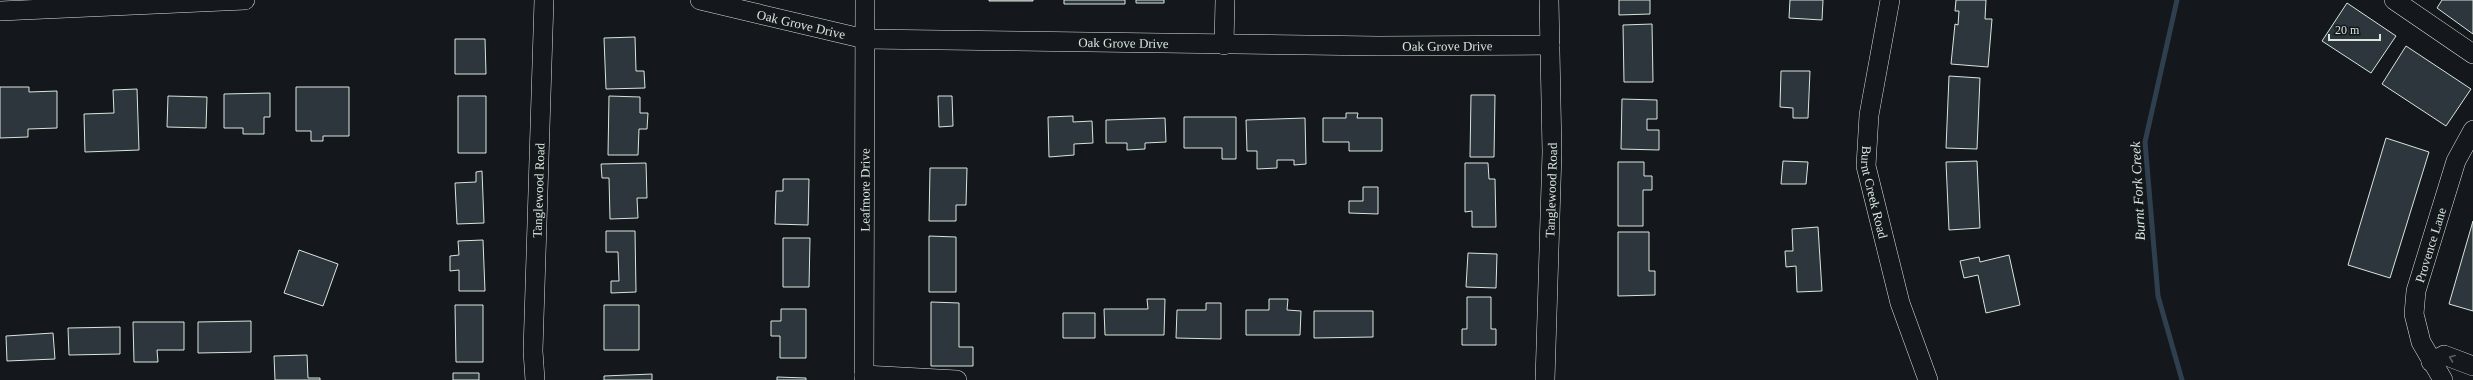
<svg xmlns="http://www.w3.org/2000/svg" width="2473" height="380" font-family="Georgia,serif">
  <style>
    .lines { fill: none; stroke-linecap: round; stroke-linejoin: round }
    .stream { stroke: #2f3f4d; stroke-width: 5 }
    .building { fill: #2c363c; stroke: #d8e6dc }
    .minor-casing { stroke: #d8e6dc; stroke-width: 20 }
    .minor { stroke: #14181c; stroke-width: 19 }
    .oneway { stroke: #59605f }
    .labels { text-anchor: middle; dominant-baseline: central; stroke-width: 3; stroke-linejoin: round; paint-order: stroke }
    .street-label { font-size: 13px; fill: #d8e6dc; stroke: #14181c }
    .water-label { font-size: 14px; font-style: italic; fill: #d8e6dc; stroke: #14181c }
  </style>
  <rect width="100%" height="100%" fill="#14181c"/>
  <g class="lines">
    <!-- stream -->
    <path class="stream" d="M2177 0 2145 142 2158 296 2182 380"/>
  </g>
  <!-- building -->
  <path class="building" d="M989 0H1033V1H989Z
    M1064 0H1125V4H1064Z
    M1136 0H1164V3H1136Z
    M1619 0H1650V14L1619 15Z
    M1790 0H1823L1822 20 1789 18Z
    M1956 0H1986L1985 19H1992L1988 67 1951 64 1955 24 1958 25 1959 11H1955Z
    M2442 0H2473V34L2437 8Z
    M2347 3 2396 36 2371 73 2322 41Z
    M1652 24 1653 82H1624L1623 25Z
    M635 37 636 71H644L645 88 606 89 604 38Z
    M455 39H485L486 74H455Z
    M2406 46 2471 89 2446 126 2382 84Z
    M1781 71H1810L1808 118H1793V108L1780 107Z
    M1949 76 1980 78 1977 149 1946 148Z
    M0 87H29V92L57 91V128L28 129V137L0 138Z
    M296 87H349V136H323V141H311V131H296Z
    M137 89 139 150 85 152 84 114 114 113 113 90Z
    M270 93V117H264V134H243V128H224V94Z
    M1471 95H1495L1494 157H1470Z
    M168 96 207 97 206 128 167 127Z
    M458 96H486V153H458Z
    M609 96 640 97V113H648L647 129H639L638 155H608Z
    M938 96H952L953 126 939 127Z
    M1622 99 1657 100V119H1647V130H1659V150L1621 149Z
    M1346 113H1358L1357 118H1382V151H1349V142H1323V118H1346Z
    M1073 116V122L1092 121 1093 143 1074 144V155L1049 157 1048 117Z
    M1184 117H1236V159H1222V148H1184Z
    M1165 118 1166 142 1145 143V149L1127 150V143H1106V120Z
    M1305 118 1306 164 1294 165V160H1277V168L1257 169V151H1247L1246 120Z
    M2386 138 2429 152 2390 278 2348 265Z
    M1783 161 1808 162 1806 184H1781Z
    M1977 161 1980 228 1949 230 1946 162Z
    M1618 162H1644V176H1652V190H1643V226H1618Z
    M646 163 647 198H637L638 218 610 219 609 178H602L601 164Z
    M1465 163H1488L1489 179H1495L1496 227H1472V211L1465 212Z
    M930 168H967L966 205H956V221H929Z
    M482 171 484 223 457 224 455 183 476 182V172Z
    M783 179H809L808 225 775 224 776 191H783Z
    M1363 187H1378V214L1349 213V201H1363Z
    M2473 221V311L2449 304Z
    M1818 227 1822 291 1797 292 1796 266 1786 267 1785 251H1793L1792 229Z
    M606 231H635L636 292 611 293V281H619L618 252H606Z
    M1618 232H1649V271H1655V295L1618 296Z
    M929 236 956 237V292H929Z
    M783 238H810L809 287H783Z
    M483 240 485 291H459V270L450 271V256L459 255 458 241Z
    M299 250 338 264 323 306 284 293Z
    M1468 253 1497 254 1496 288 1466 287Z
    M2009 255 2020 305 1986 313 1978 275 1964 278 1960 261 1979 257 1980 262Z
    M1467 297H1491V329H1496V345H1462V329H1467Z
    M1147 299H1165L1164 335H1105L1104 309H1148Z
    M1269 299H1288L1287 310 1301 311 1300 335H1246V310H1269Z
    M931 302 959 303V347H973V366H931Z
    M1206 303H1221V339L1176 338 1177 310H1206Z
    M455 305H483V362H456Z
    M604 305H639V350H604Z
    M781 309H806V358H780V336H771V321H781Z
    M1314 311H1373V337L1314 338Z
    M1063 313H1095V338H1063Z
    M251 321V352L198 353V322Z
    M133 322H184V350H157L158 362H134Z
    M120 327V354L69 355 68 328Z
    M53 333 55 359 7 361 6 336Z
    M307 355 308 378H320V380H275L274 356Z
    M453 373H479V380H453Z
    M652 374V380H604V376Z
    M777 377 806 378V380H777Z"/>
  <g class="lines">
    <defs>
      <g id="minor">
        <path id="s1" d="M700 0 865 39 1378 46 1550 45"/>
        <path id="s2" d="M1890 0 1869 115 1866 166 1900 303 1928 380"/>
        <path d="M2394 0 2473 54"/>
        <path d="M0 11 245 0"/>
        <path d="M1224 45 1225 0"/>
        <path d="M2431 362 2444 355 2473 366"/>
        <path d="M864 375 957 380"/>
        <path id="s3" d="M535 380 533 351 544 0"/>
        <path id="s4" d="M864 380 865 0"/>
        <path id="s5" d="M1545 380 1552 152 1549 0"/>
        <path id="s6" d="M2443 380 2421 342 2414 314 2416 291 2456 161 2473 130"/>
      </g>
    </defs>
    <!-- minor casing -->
    <use href="#minor" class="minor-casing"/>
    <!-- minor -->
    <use href="#minor" class="minor"/>
  </g>
  <!-- one-way arrows -->
  <defs><path id="oneway-chevron" d="M-2-3.5L2.5 0L-2 3.5" fill="none" stroke-width="1.6" stroke-linecap="round" stroke-linejoin="round"/></defs>
  <use class="oneway" href="#oneway-chevron" transform="translate(2452 358) rotate(-158)"/>
  <g class="labels">
    <!-- street labels -->
    <g class="street-label">
      <text stroke="none"><textPath href="#s1" startOffset="104">Oak Grove Drive</textPath></text>
      <text stroke="none"><textPath href="#s1" startOffset="428">Oak Grove Drive</textPath></text>
      <text stroke="none"><textPath href="#s1" startOffset="752">Oak Grove Drive</textPath></text>
      <text stroke="none"><textPath href="#s3" startOffset="190">Tanglewood Road</textPath></text>
      <text stroke="none"><textPath href="#s4" startOffset="190">Leafmore Drive</textPath></text>
      <text stroke="none"><textPath href="#s5" startOffset="190">Tanglewood Road</textPath></text>
      <text stroke="none"><textPath href="#s2" startOffset="195">Burnt Creek Road</textPath></text>
      <text stroke="none"><textPath href="#s6" startOffset="144">Provence Lane</textPath></text>
    </g>
    <!-- water labels -->
    <g class="water-label">
      <text transform="translate(2138 191) rotate(-93)">Burnt Fork Creek</text>
    </g>
  </g>
  <!-- scale -->
  <path d="M2329 34v6h51v-6" fill="none" stroke="#d8e6dc" stroke-width="2"/>
  <text x="2335" y="34" font-size="12" fill="#d8e6dc" stroke="#14181c" stroke-width="3" paint-order="stroke">20 m</text>
</svg>
